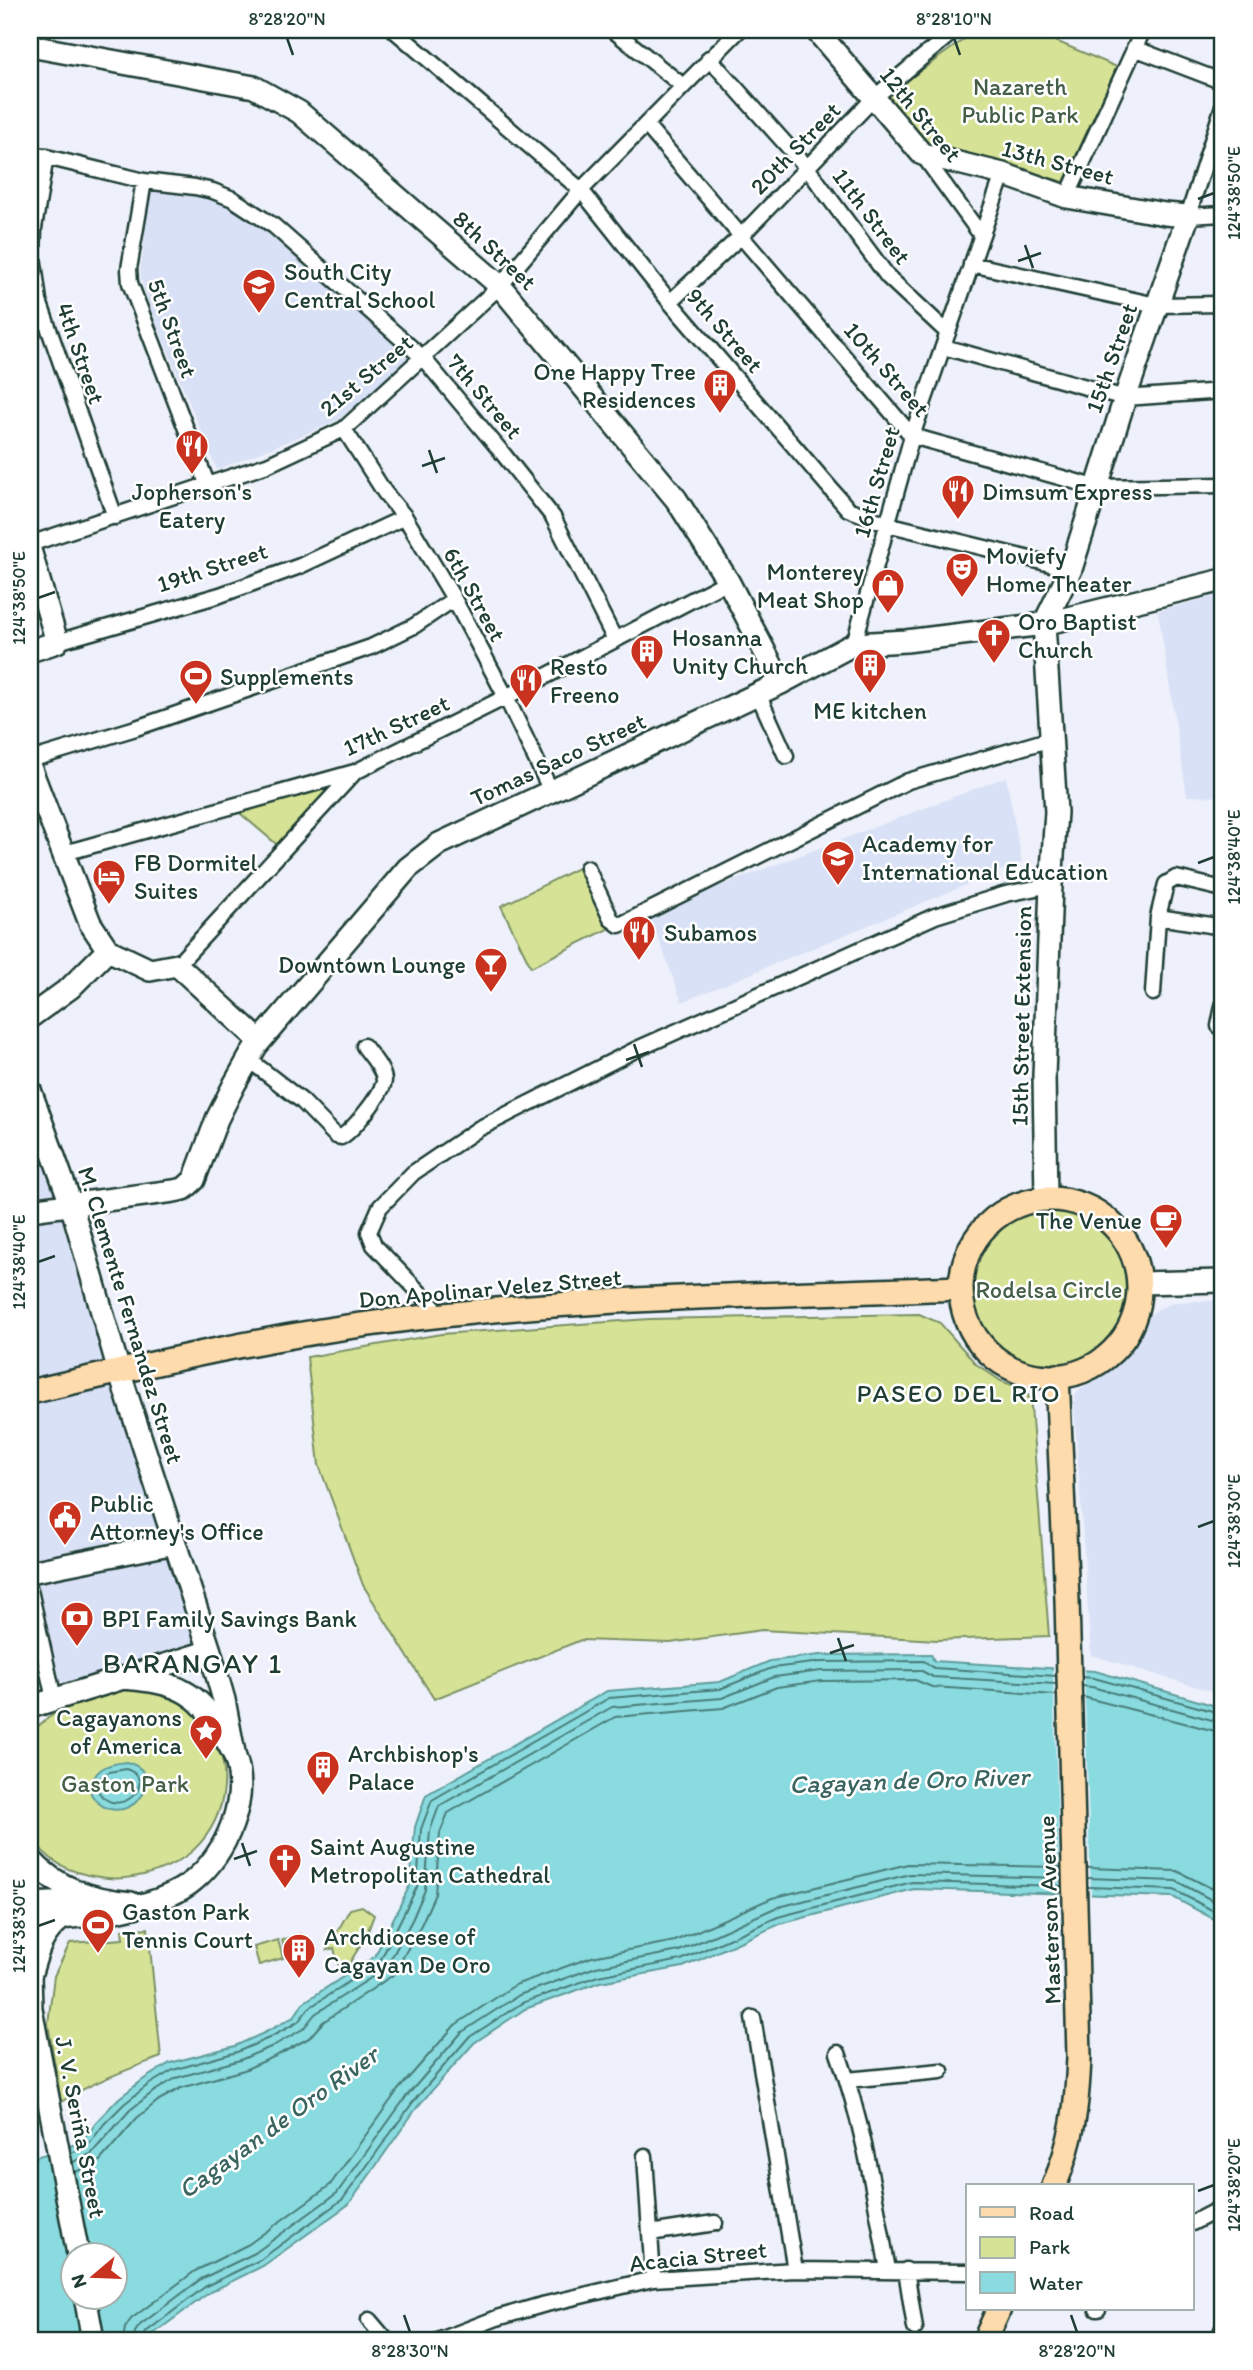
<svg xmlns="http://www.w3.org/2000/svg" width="1253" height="2370" font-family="Itim,sans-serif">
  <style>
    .built { fill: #d9e1f6 }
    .green { fill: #d6e396; stroke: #7a9065; stroke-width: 2 }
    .water { fill: #89dbe0; stroke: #5f9c9b; stroke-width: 2; fill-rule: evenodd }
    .pier { fill: #eef1fb }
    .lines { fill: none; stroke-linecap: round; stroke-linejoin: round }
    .shore { stroke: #497c79; stroke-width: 2 }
    .street-casing { stroke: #1f3d34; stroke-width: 19 }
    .secondary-casing { stroke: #1f3d34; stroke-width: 26 }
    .primary-casing { stroke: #1f3d34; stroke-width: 28 }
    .street { stroke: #fff; stroke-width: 14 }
    .secondary { stroke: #fff; stroke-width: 21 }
    .primary { stroke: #fedbac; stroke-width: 23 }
    .ticks { fill: none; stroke: #1f3d34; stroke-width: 2.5 }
    .labels { text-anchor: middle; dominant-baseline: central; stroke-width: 5; stroke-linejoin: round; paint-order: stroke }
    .park-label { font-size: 24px; fill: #445e48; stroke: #fff }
    .street-label { font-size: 24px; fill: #1f3d34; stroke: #fff }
    .poi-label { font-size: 24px; fill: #1f3d34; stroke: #fff; text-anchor: start }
    .neighbourhood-label { font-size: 26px; letter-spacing: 2px; fill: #1f3d34; stroke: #fff }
    .water-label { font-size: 26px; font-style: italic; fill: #3a645f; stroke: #fff }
    .quarter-label { font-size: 28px; letter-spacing: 2px; fill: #1f3d34; stroke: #fff }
    .neatline { fill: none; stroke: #1f3d34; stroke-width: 2.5 }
    .ticks-label { font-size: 18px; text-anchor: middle; fill: #1f3d34 }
  </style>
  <rect width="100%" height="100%" fill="#eef1fb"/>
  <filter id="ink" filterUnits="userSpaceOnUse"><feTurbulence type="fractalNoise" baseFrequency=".0143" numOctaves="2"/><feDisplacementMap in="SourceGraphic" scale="14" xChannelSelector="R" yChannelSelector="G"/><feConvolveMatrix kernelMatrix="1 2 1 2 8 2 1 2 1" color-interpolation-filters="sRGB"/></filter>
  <g filter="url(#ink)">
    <!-- built -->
    <path class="built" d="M151 187 184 188 237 205 382 331 410 360 390 379 337 421 217 470 147 300 140 274Z
      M1218 595 1223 666V797L1187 796 1158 611Z
      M1006 777 1022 862 682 1002 649 913Z
      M30 1106 198 1641 114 1669 68 1681 30 1687Z
      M1223 1300V1695L1091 1655 1074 1404 1075 1395 1081 1389 1104 1376 1120 1362 1138 1332 1150 1315 1158 1309 1175 1302Z
      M30 2061 39 2114 30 2122Z"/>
    <!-- green -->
    <path class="green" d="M977 30H1030L1117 67 1064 182 922 144 884 97Z
      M338 783 281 848 235 809Z
      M582 866 612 927 531 967 501 906Z
      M972 1288a77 77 0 1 1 154 0a77 77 0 1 1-154 0Z
      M919 1314 940 1323 976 1364 1001 1381 1021 1388 1028 1395 1031 1407 1049 1636 937 1640 762 1630 670 1643 581 1640 434 1699 363 1585 319 1465 307 1357 441 1334 649 1319Z
      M126 1689C143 1690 161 1691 178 1699 192 1706 199 1716 208 1728 237 1767 226 1827 186 1856 162 1873 128 1882 99 1877 69 1873 46 1861 30 1834V1734C54 1708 90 1693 126 1689Z
      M362 1906 374 1915 366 1936 349 1964H338L334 1948 327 1950 350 1909Z
      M148 1928 161 2057C127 2070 92 2082 61 2102L48 2024 54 1976 70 1943 123 1939 122 1930Z
      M301 1934 306 1950 286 1956 282 1940Z
      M278 1940 283 1958 259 1965 254 1947Z"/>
    <!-- water -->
    <path class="water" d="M931 1654 934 1661 1095 1671 1223 1708V1924L1173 1897 914 1889 780 1924 683 1967 600 1982 525 2009 474 2043 418 2106 349 2204 263 2266 210 2292 145 2340H30V2159L82 2142 99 2119 119 2098 144 2079 170 2063 235 2046 266 2032 294 2017 303 2003 375 1956 410 1885 415 1827 426 1795 607 1691 720 1682 770 1661 820 1655ZM74 2254H116V2296H74Z
      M126 1762C177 1775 120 1839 91 1794 91 1770 105 1764 126 1762Z"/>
    <!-- pier -->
    <path class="pier" d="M1053 1665 1084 1667 1091 1898 1060 1897Z"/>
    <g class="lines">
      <!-- shore -->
      <path class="shore" d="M1082 1677 1094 1678 1223 1714
        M1082 1686 1092 1687 1223 1723
        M1083 1697 1223 1733
        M126 1769C161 1780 118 1823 98 1791L102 1776 109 1772Z
        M1087 1868 1177 1871 1223 1894
        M1087 1878 1176 1881 1223 1906
        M1088 1887 1174 1890 1223 1916
        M71 2153 87 2147 104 2124 124 2104 148 2085 173 2070 237 2052 269 2038 298 2022 309 2008 380 1961 417 1887 421 1829 432 1800 609 1698 720 1689 772 1668 821 1662 924 1661 934 1668 1056 1676
        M73 2162 91 2154 130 2110 153 2092 176 2078 240 2060 273 2046 303 2029 315 2014 386 1968 412 1920 425 1890 430 1831 439 1806 612 1707 722 1698 774 1677 821 1671 920 1670 933 1677 1056 1684
        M75 2172 98 2163 137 2118 159 2100 181 2088 244 2070 278 2055 309 2038 323 2022 393 1975 421 1925 435 1894 440 1833 448 1813 615 1717 723 1708 777 1687 822 1681 915 1680 932 1687 1056 1695
        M123 2340 125 2328 131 2319 195 2271 249 2244 330 2185 398 2090 455 2025 515 1985 592 1957 675 1941 772 1898 908 1864 1061 1867
        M134 2340 135 2332 140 2325 201 2279 255 2253 337 2193 406 2097 462 2032 519 1995 596 1967 679 1951 775 1908 910 1874 1061 1878
        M143 2340 146 2332 206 2286 260 2260 343 2199 413 2102 468 2038 522 2003 598 1976 681 1960 778 1917 912 1882 1061 1886"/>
      <defs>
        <path id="street" d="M394 30 581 190 670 302 848 509 887 524 1071 569
          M613 30 683 86
          M1134 48 1223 82
          M709 58 808 169 888 277 948 333
          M1223 106 1188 216 1223 214
          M646 125 912 436 1095 487 1223 485
          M30 153 144 181 195 187 213 191 233 199 274 226 423 358 504 455 553 517 615 640
          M922 154 981 235
          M46 156 34 228 33 256 39 301 115 517
          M144 181 129 269 130 283 208 486
          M1067 197 1143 30
          M971 264 1156 305 1223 304
          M670 302 742 235 875 97 955 30
          M944 347 1125 398 1223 391
          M344 429 385 493 405 517 454 599 506 697 551 791
          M30 544 267 465 344 429 500 286 581 190 739 30
          M57 642 220 595 300 566 405 517
          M854 644 912 436 1003 174
          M758 694 786 756
          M30 760 136 728 371 647 414 626 454 599
          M61 854 355 772 506 697 728 581
          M587 868 611 919 619 925 624 923 908 781 1051 739
          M1158 917 1223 927
          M177 965 354 773
          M1153 993 1158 917 1166 884 1176 878 1223 889
          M1219 1026 1223 1006
          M248 1059 302 1101 336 1136 341 1137C352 1131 384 1093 384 1080 383 1068 370 1055 364 1046
          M441 1315 374 1245 369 1232 380 1207 413 1173 478 1129 635 1050 935 916 1006 894 1051 885
          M30 1590 54 1699
          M753 2018 795 2270
          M838 2053C863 2123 875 2197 888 2270
          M847 2080 941 2071
          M645 2156 653 2279
          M1192 2223 1223 2207
          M650 2233 715 2223
          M906 2270 915 2328
          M1097 2309H1098
          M369 2320 386 2340
          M440 2340 497 2318 542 2305 653 2279 795 2270 968 2272
          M1218 2340 1223 2328"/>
        <path id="secondary" d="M816 30 922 154 1003 174 1067 197 1165 214 1188 216 1125 398 1071 569 1044 624 1056 812 1051 885 1044 1076 1046 1199
          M30 46 254 87 299 112 500 286 676 499 728 581 781 683
          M30 550 57 642 30 651
          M30 767 90 923 108 950 150 970 177 965 260 1041
          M30 1017 70 988 108 950
          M30 1090 71 1204 119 1371 210 1651 224 1700 235 1758
          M30 1210 174 1191 184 1189 194 1180 217 1119 234 1085 256 1046 408 868 439 844 781 683 854 644 906 641 1044 624 1223 580
          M1139 1283 1223 1281
          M30 1572 175 1543
          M30 1707 210 1651
          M30 1859C57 1889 91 1899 131 1903
          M30 1904 90 1901
          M30 1920C75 1918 157 1911 193 1881 226 1854 250 1799 235 1757 231 1747 225 1738 219 1729 210 1713 200 1700 183 1691 165 1681 142 1680 121 1678
          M30 1974 31 2009 78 2254
          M30 1976C37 1953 41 1934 61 1919
          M85 2296 93 2340"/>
        <path id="primary" d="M961 1288a89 89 0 1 1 178 0a89 89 0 1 1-178 0Z
          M30 1392C147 1365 264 1337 384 1322 575 1297 768 1295 961 1288
          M1054 2186C1073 2140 1077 2106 1079 2057L1067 1600 1057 1376
          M985 2340 999 2309"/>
      </defs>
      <!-- street casing -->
      <use href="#street" class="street-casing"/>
      <!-- secondary casing -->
      <use href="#secondary" class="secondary-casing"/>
      <!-- primary casing -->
      <use href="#primary" class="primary-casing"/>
      <!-- street -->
      <use href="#street" class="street"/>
      <!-- secondary -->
      <use href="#secondary" class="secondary"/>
      <!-- primary -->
      <use href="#primary" class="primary"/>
    </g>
  </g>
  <!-- ticks -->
  <path class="ticks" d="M287 38 293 55M954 38 960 55M1198 199 1214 193M1025 245 1033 268M1018 261 1041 253M429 450 437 473M422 466 445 458M38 598 55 592M1198 863 1214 857M634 1044 642 1067M626 1060 649 1052M38 1262 55 1256M1198 1527 1214 1521M838 1638 846 1661M830 1653 854 1645M242 1843 250 1866M234 1859 257 1851M38 1926 55 1920M1198 2191 1214 2185M404 2315 410 2332M1071 2315 1077 2332"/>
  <!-- icons -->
  <defs>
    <symbol id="school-pin" viewBox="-11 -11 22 30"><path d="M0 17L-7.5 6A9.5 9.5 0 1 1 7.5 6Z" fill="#c8321e" stroke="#fff"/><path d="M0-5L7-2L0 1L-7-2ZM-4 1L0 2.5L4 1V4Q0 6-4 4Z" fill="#fff"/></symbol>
    <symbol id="building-pin" viewBox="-11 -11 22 30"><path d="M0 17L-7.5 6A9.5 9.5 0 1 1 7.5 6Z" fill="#c8321e" stroke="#fff"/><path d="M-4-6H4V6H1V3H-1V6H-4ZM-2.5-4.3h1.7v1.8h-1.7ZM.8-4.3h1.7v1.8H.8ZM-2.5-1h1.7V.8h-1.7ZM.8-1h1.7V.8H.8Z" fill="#fff"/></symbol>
    <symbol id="restaurant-pin" viewBox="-11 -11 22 30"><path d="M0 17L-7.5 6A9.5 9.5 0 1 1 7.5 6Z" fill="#c8321e" stroke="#fff"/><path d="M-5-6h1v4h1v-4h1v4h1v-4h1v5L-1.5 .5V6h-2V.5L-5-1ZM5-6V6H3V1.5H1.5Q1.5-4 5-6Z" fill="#fff"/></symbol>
    <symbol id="theatre-pin" viewBox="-11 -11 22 30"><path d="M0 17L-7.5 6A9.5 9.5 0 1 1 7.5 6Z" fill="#c8321e" stroke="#fff"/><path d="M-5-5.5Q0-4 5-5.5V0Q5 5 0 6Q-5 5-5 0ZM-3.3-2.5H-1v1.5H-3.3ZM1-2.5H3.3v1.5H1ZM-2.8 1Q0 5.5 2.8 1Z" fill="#fff"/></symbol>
    <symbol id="shop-pin" viewBox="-11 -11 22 30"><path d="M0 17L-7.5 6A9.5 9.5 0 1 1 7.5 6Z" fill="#c8321e" stroke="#fff"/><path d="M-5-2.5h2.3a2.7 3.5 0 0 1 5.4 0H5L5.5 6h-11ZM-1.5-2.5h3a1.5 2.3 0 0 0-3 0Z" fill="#fff"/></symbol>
    <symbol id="church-pin" viewBox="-11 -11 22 30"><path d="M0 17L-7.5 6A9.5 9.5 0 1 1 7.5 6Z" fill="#c8321e" stroke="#fff"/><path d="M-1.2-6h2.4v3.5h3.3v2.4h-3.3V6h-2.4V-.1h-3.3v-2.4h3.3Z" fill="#fff"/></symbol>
    <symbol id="stadium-pin" viewBox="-11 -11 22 30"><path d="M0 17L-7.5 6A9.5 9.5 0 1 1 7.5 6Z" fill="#c8321e" stroke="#fff"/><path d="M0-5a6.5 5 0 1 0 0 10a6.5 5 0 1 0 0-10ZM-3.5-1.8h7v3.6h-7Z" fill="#fff"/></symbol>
    <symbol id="hotel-pin" viewBox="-11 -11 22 30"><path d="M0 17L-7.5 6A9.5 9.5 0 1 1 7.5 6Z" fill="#c8321e" stroke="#fff"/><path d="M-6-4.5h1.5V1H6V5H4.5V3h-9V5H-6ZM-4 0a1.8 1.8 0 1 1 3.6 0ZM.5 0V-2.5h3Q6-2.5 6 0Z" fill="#fff"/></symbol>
    <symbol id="bar-pin" viewBox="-11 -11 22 30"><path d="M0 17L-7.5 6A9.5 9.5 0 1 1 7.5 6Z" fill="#c8321e" stroke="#fff"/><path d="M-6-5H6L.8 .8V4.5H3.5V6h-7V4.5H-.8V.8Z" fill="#fff"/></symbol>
    <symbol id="cafe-pin" viewBox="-11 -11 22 30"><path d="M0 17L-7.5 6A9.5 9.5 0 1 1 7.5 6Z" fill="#c8321e" stroke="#fff"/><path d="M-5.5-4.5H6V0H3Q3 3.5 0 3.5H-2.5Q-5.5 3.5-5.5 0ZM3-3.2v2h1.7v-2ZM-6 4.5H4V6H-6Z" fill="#fff"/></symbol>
    <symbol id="civic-pin" viewBox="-11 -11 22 30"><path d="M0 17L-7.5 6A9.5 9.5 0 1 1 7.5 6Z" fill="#c8321e" stroke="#fff"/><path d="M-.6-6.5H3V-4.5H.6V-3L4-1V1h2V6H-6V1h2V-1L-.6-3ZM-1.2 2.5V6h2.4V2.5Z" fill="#fff"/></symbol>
    <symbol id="bank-pin" viewBox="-11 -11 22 30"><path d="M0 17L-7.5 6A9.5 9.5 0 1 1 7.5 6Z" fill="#c8321e" stroke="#fff"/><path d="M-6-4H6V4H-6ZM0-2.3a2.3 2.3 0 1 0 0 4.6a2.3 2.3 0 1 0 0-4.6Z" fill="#fff"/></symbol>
    <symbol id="sight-pin" viewBox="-11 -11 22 30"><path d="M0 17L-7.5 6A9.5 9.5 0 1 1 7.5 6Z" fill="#c8321e" stroke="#fff"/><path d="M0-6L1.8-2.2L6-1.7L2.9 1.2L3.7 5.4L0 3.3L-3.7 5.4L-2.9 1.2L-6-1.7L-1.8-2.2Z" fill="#fff"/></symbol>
  </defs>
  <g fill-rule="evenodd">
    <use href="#school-pin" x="240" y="266" width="38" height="52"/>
    <use href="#building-pin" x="701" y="366" width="38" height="52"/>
    <use href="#restaurant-pin" x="173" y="427" width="38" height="52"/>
    <use href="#restaurant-pin" x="939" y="472" width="38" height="52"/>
    <use href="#theatre-pin" x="943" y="550" width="38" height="52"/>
    <use href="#shop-pin" x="869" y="566" width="38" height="52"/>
    <use href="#church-pin" x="975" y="616" width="38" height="52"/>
    <use href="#building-pin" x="628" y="632" width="38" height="52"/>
    <use href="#building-pin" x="851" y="646" width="38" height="52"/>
    <use href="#stadium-pin" x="177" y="657" width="38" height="52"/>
    <use href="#restaurant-pin" x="507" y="661" width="38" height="52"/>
    <use href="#school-pin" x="819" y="838" width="38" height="52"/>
    <use href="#hotel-pin" x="90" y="857" width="38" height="52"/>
    <use href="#restaurant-pin" x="620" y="913" width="38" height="52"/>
    <use href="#bar-pin" x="472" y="945" width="38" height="52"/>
    <use href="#cafe-pin" x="1147" y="1201" width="38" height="52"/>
    <use href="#civic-pin" x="46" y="1498" width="38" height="52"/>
    <use href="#bank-pin" x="58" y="1599" width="38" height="52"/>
    <use href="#sight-pin" x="187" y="1712" width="38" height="52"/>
    <use href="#building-pin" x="304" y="1748" width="38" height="52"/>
    <use href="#church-pin" x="266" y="1841" width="38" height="52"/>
    <use href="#stadium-pin" x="79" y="1906" width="38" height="52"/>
    <use href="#building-pin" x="280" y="1931" width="38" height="52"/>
  </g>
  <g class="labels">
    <!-- park labels -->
    <g class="park-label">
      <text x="1020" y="86">Nazareth<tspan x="1020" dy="28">Public Park</tspan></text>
      <text x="1049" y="1289">Rodelsa Circle</text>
      <text x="125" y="1783">Gaston Park</text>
    </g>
    <!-- street labels -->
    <g class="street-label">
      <text transform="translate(921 114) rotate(51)">12th Street</text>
      <text transform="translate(795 148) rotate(-46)">20th Street</text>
      <text transform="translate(1058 162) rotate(15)">13th Street</text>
      <text transform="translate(872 216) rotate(53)">11th Street</text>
      <text transform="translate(495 250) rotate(43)">8th Street</text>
      <text transform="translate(173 328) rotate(70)">5th Street</text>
      <text transform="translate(725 330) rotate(49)">9th Street</text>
      <text transform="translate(81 353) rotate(71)">4th Street</text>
      <text transform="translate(1111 358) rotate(-71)">15th Street</text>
      <text transform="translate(887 369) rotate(49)">10th Street</text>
      <text transform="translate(366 375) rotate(-40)">21st Street</text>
      <text transform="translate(485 396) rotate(50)">7th Street</text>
      <text transform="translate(876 482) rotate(-74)">16th Street</text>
      <text transform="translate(212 567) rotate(-18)">19th Street</text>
      <text transform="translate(475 594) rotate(61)">6th Street</text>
      <text transform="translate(396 725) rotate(-25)">17th Street</text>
      <text transform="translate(558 759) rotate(-25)">Tomas Saco Street</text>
      <text transform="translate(1021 1016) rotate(-89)">15th Street Extension</text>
      <text transform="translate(490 1288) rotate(-5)">Don Apolinar Velez Street</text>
      <text transform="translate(131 1315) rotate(73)">M. Clemente Fernandez Street</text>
      <text transform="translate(1049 1910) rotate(-92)">Masterson Avenue</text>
      <text transform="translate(81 2127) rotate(79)">J. V. Seriña Street</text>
      <text transform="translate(698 2256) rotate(-6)">Acacia Street</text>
    </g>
    <!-- poi labels -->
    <g class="poi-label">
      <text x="284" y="271">South City<tspan x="284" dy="28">Central School</tspan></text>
      <text x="696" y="371" text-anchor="end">One Happy Tree<tspan x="696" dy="28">Residences</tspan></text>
      <text x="192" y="491" text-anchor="middle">Jopherson's<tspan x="192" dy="28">Eatery</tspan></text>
      <text x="982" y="491">Dimsum Express</text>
      <text x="986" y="555">Moviefy<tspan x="986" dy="28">Home Theater</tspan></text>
      <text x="864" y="571" text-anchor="end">Monterey<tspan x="864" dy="28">Meat Shop</tspan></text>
      <text x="1018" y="621">Oro Baptist<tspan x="1018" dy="28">Church</tspan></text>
      <text x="672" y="637">Hosanna<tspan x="672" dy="28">Unity Church</tspan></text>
      <text x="550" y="666">Resto<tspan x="550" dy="28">Freeno</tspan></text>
      <text x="220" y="676">Supplements</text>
      <text x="870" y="710" text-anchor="middle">ME kitchen</text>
      <text x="862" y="843">Academy for<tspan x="862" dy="28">International Education</tspan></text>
      <text x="134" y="862">FB Dormitel<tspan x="134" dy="28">Suites</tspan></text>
      <text x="664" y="932">Subamos</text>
      <text x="466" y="964" text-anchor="end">Downtown Lounge</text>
      <text x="1142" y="1220" text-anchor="end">The Venue</text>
      <text x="90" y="1503">Public<tspan x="90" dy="28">Attorney's Office</tspan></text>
      <text x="102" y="1618">BPI Family Savings Bank</text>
      <text x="182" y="1717" text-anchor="end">Cagayanons<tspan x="182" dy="28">of America</tspan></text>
      <text x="348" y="1753">Archbishop's<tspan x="348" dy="28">Palace</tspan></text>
      <text x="310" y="1846">Saint Augustine<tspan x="310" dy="28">Metropolitan Cathedral</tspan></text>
      <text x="122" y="1911">Gaston Park<tspan x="122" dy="28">Tennis Court</tspan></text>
      <text x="324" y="1936">Archdiocese of<tspan x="324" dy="28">Cagayan De Oro</tspan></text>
    </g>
    <!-- neighbourhood labels -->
    <g class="neighbourhood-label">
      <text x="959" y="1393">PASEO DEL RIO</text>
    </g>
    <!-- water labels -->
    <g class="water-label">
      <text transform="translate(909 1780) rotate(-2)">Cagayan de Oro River</text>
      <text transform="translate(278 2122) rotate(-36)">Cagayan de Oro River</text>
    </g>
    <!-- quarter labels -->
    <g class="quarter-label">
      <text x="193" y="1663">BARANGAY 1</text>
    </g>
  </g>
  <!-- margin -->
  <rect width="1253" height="2370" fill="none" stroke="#fff" stroke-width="77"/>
  <!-- legend -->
  <rect x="966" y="2184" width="228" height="126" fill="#ffffff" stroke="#a5b1ae" stroke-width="2"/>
  <rect x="980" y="2207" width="35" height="10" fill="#fedbac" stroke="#a5b1ae" stroke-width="2"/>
  <text x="1029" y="2220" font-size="21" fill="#1f3d34">Road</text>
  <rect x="980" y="2237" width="35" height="21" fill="#d6e396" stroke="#a5b1ae" stroke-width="2"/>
  <text x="1029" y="2254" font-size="21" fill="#1f3d34">Park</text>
  <rect x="980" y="2272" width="35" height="21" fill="#89dbe0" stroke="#a5b1ae" stroke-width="2"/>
  <text x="1029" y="2290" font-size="21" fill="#1f3d34">Water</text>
  <!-- north arrow -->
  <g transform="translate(94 2276) rotate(251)"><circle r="33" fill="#ffffff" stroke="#a5b1ae" stroke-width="2"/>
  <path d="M0-5L12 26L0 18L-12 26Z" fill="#c8321e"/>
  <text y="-10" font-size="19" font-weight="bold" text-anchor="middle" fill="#1f3d34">N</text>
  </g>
  <rect x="38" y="38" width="1176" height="2294" class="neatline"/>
  <g class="ticks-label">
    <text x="287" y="25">8°28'20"N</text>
    <text x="954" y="25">8°28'10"N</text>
    <text transform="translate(1234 193) rotate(-90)" y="6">124°38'50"E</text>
    <text transform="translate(19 598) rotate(-90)" y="6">124°38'50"E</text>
    <text transform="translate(1234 857) rotate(-90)" y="6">124°38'40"E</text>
    <text transform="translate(19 1262) rotate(-90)" y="6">124°38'40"E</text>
    <text transform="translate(1234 1521) rotate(-90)" y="6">124°38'30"E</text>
    <text transform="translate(19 1926) rotate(-90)" y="6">124°38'30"E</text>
    <text transform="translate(1234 2185) rotate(-90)" y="6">124°38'20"E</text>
    <text x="410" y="2357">8°28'30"N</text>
    <text x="1077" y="2357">8°28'20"N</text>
  </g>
</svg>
